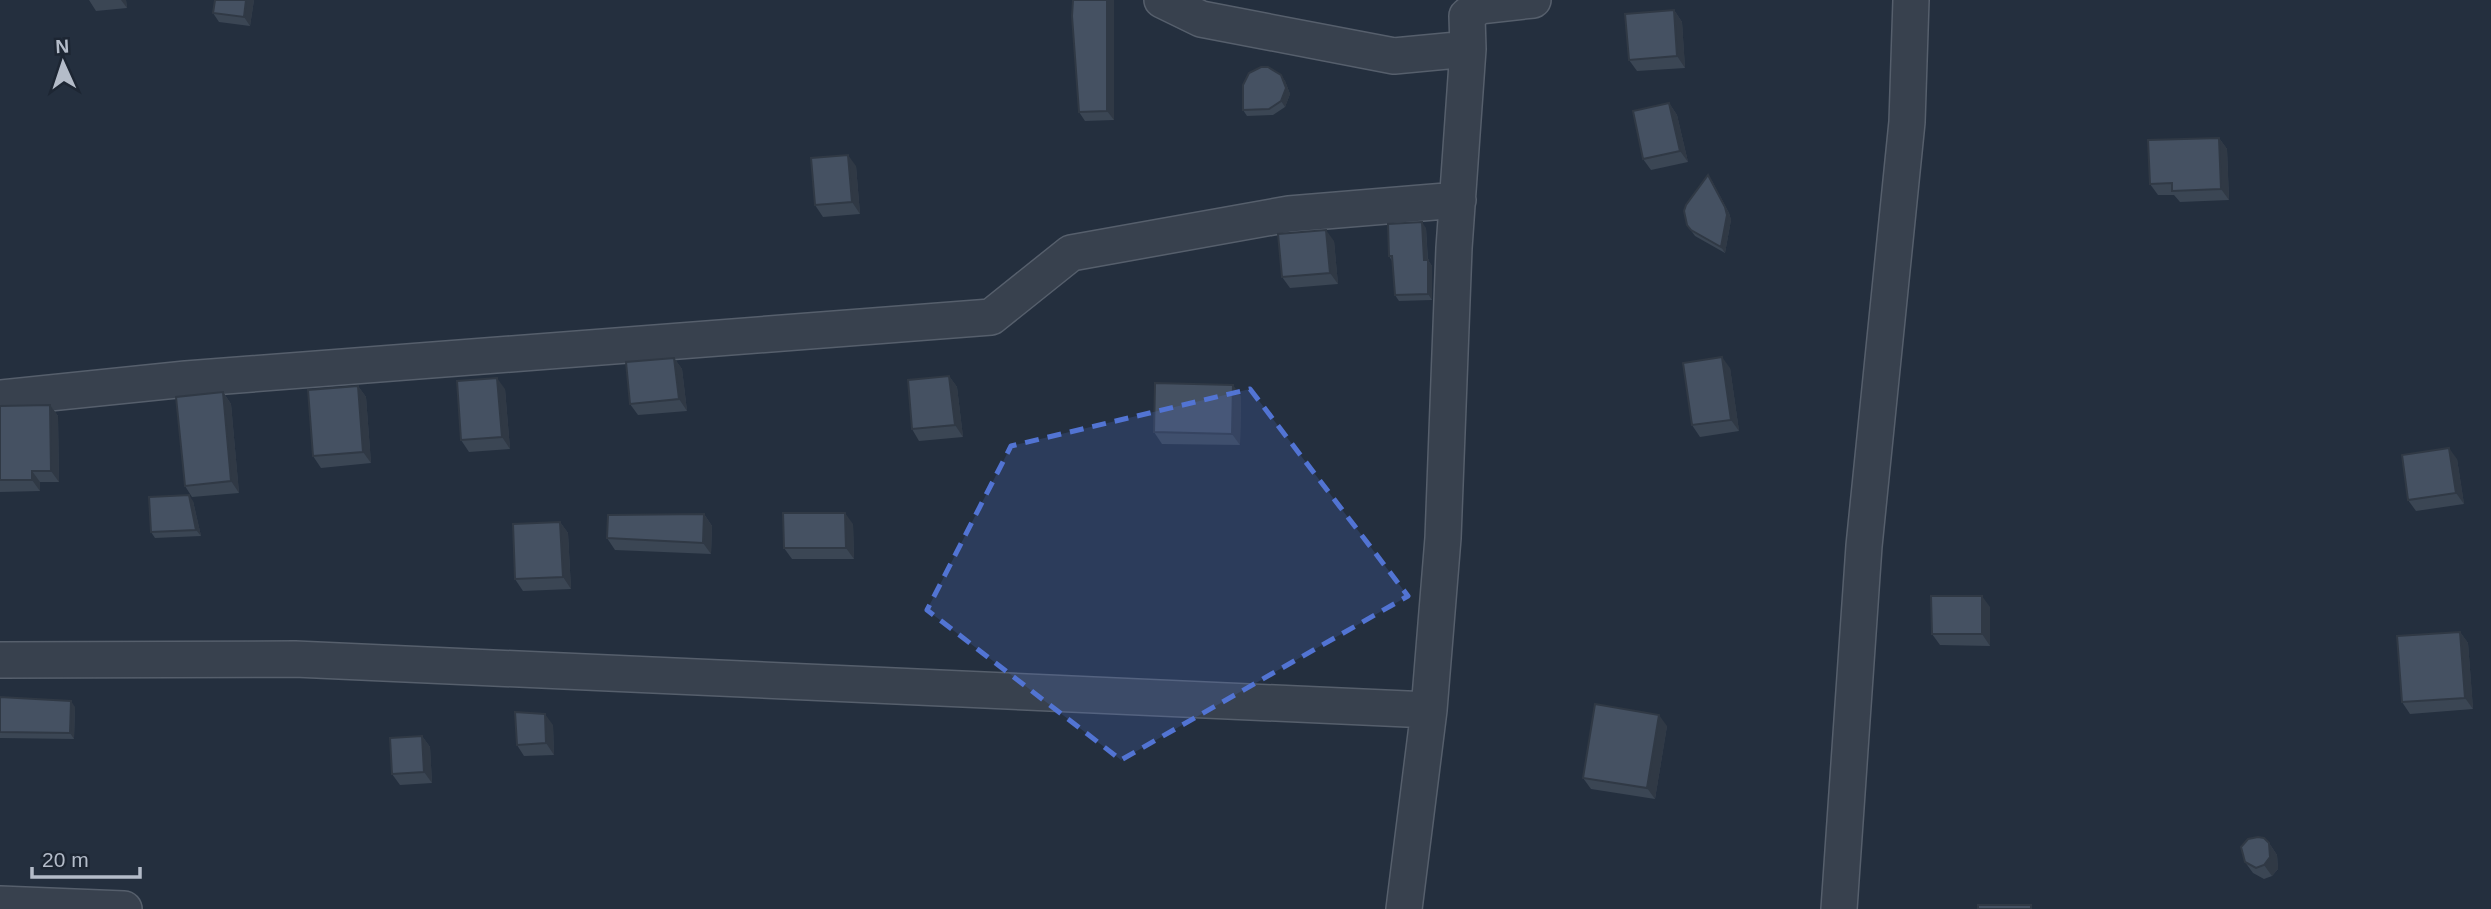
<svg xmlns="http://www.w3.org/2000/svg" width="2491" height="909" font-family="Helvetica,sans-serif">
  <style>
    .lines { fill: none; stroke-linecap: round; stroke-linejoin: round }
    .minor-casing { stroke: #565f6c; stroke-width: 38 }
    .minor { stroke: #38414e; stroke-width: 35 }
    .wall { fill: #3b4654 }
    .shaded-wall { fill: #303945 }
    .building { fill: #455162; stroke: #303945; stroke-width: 2 }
    .marked { fill: #5274d3; fill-opacity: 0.2; stroke: #5274d3; stroke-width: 5; stroke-dasharray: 14 9; stroke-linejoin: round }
  </style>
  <rect width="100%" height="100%" fill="#242f3e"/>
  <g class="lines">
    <defs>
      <path id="minor" d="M1162 0 1201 19 1394 56 1468 49 1467 16 1479 6 1533 0
        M0 398 186 379 991 317 1071 253 1289 214 1458 200
        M0 660 295 659 1429 710
        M0 904 124 909
        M1404 909 1429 710 1443 538 1454 248 1468 49
        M1839 909 1864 546 1907 122 1911 0"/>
    </defs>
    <!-- minor casing -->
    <use href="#minor" class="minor-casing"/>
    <!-- minor -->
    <use href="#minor" class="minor"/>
  </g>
  <!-- wall -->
  <path class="wall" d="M89 0H126L127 8 96 11Z
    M254 0 250 26 219 22 213 13Z
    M1073 0H1114V120L1085 121 1079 112Z
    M1674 10 1682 22 1685 68 1637 71 1629 60Z
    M1281 75 1285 81 1290 94 1285 107 1273 115 1247 116 1243 110Z
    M1669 103 1677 115 1688 162 1651 170 1643 159Z
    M2219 138 2227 149 2229 200 2180 202 2174 195H2158L2150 184Z
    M856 166 860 214 823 217 815 205Z
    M1712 181 1729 213 1731 220 1725 253 1695 236 1687 225Z
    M1426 228 1428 260 1432 266V300L1399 301 1395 295 1392 261 1389 256Z
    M1334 241 1338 284 1290 288 1282 277Z
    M674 358 682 369 687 411 638 415 630 404Z
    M1730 368 1739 431 1700 437 1692 425Z
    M949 376 957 387 963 437 919 441 912 429Z
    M358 386 366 397 371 463 321 468 313 456Z
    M505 389 510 449 469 452 461 440Z
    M223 392 231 404 239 493 192 497 185 486Z
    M1241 396 1240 445 1162 444 1154 432Z
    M50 405 58 416 59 482H40V491L0 492V406Z
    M2457 459 2464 504 2416 511 2408 500Z
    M193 501 201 536 155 538 151 532Z
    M704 514 712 526 711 554 615 550 607 538Z
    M560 522 568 533 571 589 523 591 515 579Z
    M853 524 854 559H792L784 548Z
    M1990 607V646L1940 645 1932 634Z
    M2460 632 2468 643 2473 709 2410 714 2402 702Z
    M0 697 75 707 74 739 0 738Z
    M553 725 554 755 524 756 517 745Z
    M1667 726 1655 799 1591 789 1583 778Z
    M422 736 430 747 432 783 400 785 392 774Z
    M2269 843 2277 855 2278 869 2272 876 2264 879 2253 873 2245 862Z"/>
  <!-- shaded-wall -->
  <path class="shaded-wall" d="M121 0H126L127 8Z
    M246 0H254L250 26 244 17Z
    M1107 0H1114V120L1107 111Z
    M1674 10 1682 22 1685 68 1677 56Z
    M1281 75 1285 81 1290 94 1285 107 1281 101Z
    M1669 103 1677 115 1688 162 1680 151Z
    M2219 138 2227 149 2229 200 2221 189Z
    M848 155 856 166 860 214 852 202Z
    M1708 175 1729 213 1731 220 1725 253 1721 247Z
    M1422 222 1426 228 1428 264V260L1432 266V300L1428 294 1424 260Z
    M1326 230 1334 241 1338 284 1330 273Z
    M1722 357 1730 368 1739 431 1731 420Z
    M674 358 682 369 687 411 679 399Z
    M949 376 957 387 963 437 955 425Z
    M497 378 505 389 510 449 502 437Z
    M1233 385 1241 396 1240 445 1232 434Z
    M358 386 366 397 371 463 363 452Z
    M223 392 231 404 239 493 231 481Z
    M50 405 58 416 59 482 51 471Z
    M2449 448 2457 459 2464 504 2456 493Z
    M32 471 40 482V491L32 480Z
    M189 495 193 501 201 536 196 530Z
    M845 513 853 524 854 559 846 548Z
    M704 514 712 526 711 554 703 543Z
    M560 522 568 533 571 589 563 577Z
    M1982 596 1990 607V646L1982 634Z
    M2460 632 2468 643 2473 709 2465 698Z
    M71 701 75 707 74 739 70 733Z
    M545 714 553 725 554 755 546 743Z
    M1659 715 1667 726 1655 799 1647 788Z
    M422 736 430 747 432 783 424 772Z
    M2269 843 2277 855 2278 869 2272 876 2264 865Z"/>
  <!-- building -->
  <path class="building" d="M215 0H246L244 17 213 13Z
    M1073 0H1107V111L1079 112 1072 16Z
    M1674 10 1677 56 1629 60 1625 14Z
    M1261 67H1268L1281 75 1286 88 1281 101 1269 109 1243 110V85L1249 73Z
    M1669 103 1680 151 1643 159 1633 111Z
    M2219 138 2221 189 2172 191V183L2150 184 2148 140Z
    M848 155 852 202 815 205 811 158Z
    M1708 175 1725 207 1727 215 1721 247 1691 230 1687 225 1684 211 1686 205Z
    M1422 222 1424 260H1428V294L1395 295 1392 256H1389L1388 224Z
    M1326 230 1330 273 1282 277 1278 234Z
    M1722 357 1731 420 1692 425 1683 363Z
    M674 358 679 399 630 404 626 362Z
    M949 376 955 425 912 429 908 380Z
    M497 378 502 437 461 440 457 381Z
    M1155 383 1233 385 1232 434 1154 432Z
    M358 386 363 452 313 456 308 390Z
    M223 392 231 481 185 486 176 397Z
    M50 405 51 471H32V480H0V406Z
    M2449 448 2456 493 2408 500 2402 455Z
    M189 495 196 530 151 532 149 497Z
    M783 513H845L846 548H784Z
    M704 514 703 543 607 538 608 515Z
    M560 522 563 577 515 579 513 524Z
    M1931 596H1982V634H1932Z
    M2460 632 2465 698 2402 702 2397 636Z
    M0 697 71 701 70 733 0 732Z
    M1595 704 1659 715 1647 788 1583 778Z
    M515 712 545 714 546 743 517 745Z
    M422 736 424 772 392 774 390 738Z
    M2258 837 2264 838 2269 843 2270 857 2264 865 2256 868 2245 862 2241 847 2248 839Z
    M1978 905H2031V909H1978Z"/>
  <!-- marked area -->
  <path class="marked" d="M1250 389 1408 596 1121 760 927 610 1011 446Z"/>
  <!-- north arrow -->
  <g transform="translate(63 63) rotate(357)" stroke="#1d2633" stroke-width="5" paint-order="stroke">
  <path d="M0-5L12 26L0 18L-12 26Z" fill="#b4bcc9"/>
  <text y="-10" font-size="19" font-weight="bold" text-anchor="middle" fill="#b4bcc9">N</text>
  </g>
  <!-- scale -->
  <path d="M32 867v10h108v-10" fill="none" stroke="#b4bcc9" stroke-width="3.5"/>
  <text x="42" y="867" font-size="21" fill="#b4bcc9" stroke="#1d2633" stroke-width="5" paint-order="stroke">20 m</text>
</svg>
